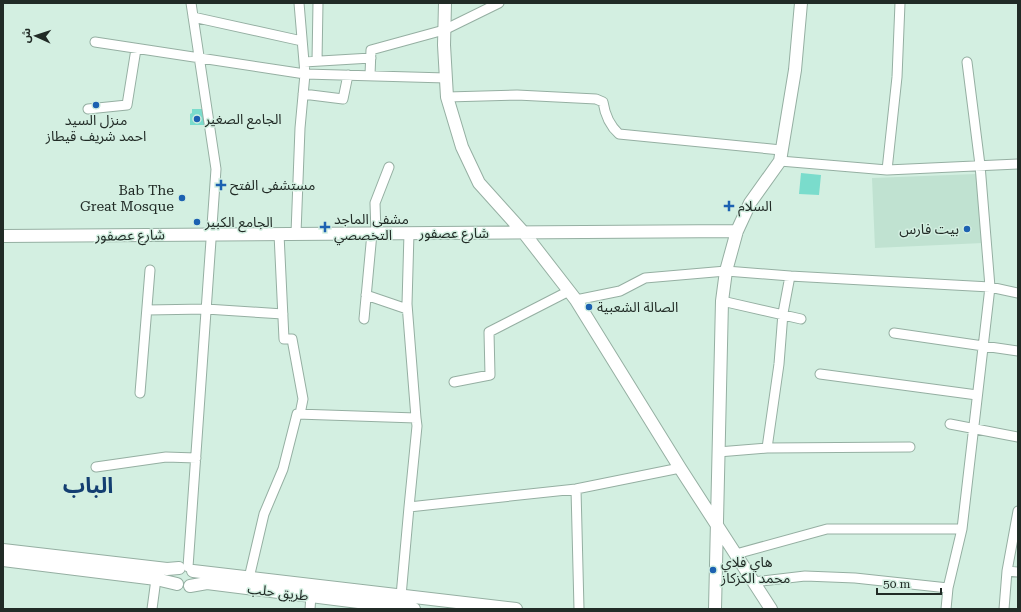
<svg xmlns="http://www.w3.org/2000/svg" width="1021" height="612" font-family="'Roboto Serif','Noto Sans Arabic',serif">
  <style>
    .built { fill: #c0e2d1 }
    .building { fill: #7adccc }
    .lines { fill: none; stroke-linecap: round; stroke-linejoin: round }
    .minor-casing { stroke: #95afa2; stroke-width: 11 }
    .major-casing { stroke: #95afa2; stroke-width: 14 }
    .minor { stroke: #fff; stroke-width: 9 }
    .major { stroke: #fff; stroke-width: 12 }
    .poi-dot { fill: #1c61b1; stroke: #d3efe1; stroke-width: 1.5 }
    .labels { text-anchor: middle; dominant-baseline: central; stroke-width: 3; stroke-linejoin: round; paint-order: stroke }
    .poi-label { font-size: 14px; fill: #212b26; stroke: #d3efe1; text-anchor: start }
    .street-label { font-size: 14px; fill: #212b26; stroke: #d3efe1 }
    .town-label { font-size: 22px; font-weight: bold; fill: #133e71; stroke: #d3efe1 }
  </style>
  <rect width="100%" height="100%" fill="#d3efe1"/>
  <!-- built -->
  <path class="built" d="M976 174 983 243 875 248 872 178Z"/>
  <!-- building -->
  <path class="building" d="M192 109H202L205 125H190V114L192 113Z
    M801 173 821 175 819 195 799 194Z"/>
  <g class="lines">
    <defs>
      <path id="minor" d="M193 17 302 41
        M95 42 305 74 446 78
        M317 61 318 3
        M304 62 371 58
        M370 75 371 50 444 30 499 3
        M303 94 343 99 348 75
        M447 97 517 95 596 99 603 102C605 115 609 125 619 134L781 150
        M88 109 127 105 136 49
        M780 161 887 170 1018 164
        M887 170 897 77 900 3
        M296 233 300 128 305 74 299 3
        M376 233 375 203 389 167
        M409 233 407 304 416 418
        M279 234 284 339H292L303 399 300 414
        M366 295 407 309
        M576 300 620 291 645 278 726 271 790 276 990 287 1018 293
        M722 301 801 319
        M147 310 206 309 283 314
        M364 319 372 233
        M894 333 1018 351
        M820 374 977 395
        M454 382 490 375 489 332 569 291
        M140 393 150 270
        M950 424 1018 437
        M767 448 779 364 783 313 790 276
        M718 452 767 448 910 447
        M96 467 166 457 196 458
        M576 489 579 609
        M736 554 827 529H962
        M188 567 216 169 191 3
        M1007 571 1018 572
        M249 578 264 514 283 469 297 414 416 418 417 426 409 507
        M754 582 805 576 855 578 948 588
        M401 596 409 507 576 489 680 468
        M152 609 156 579
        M310 609 311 596
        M946 609 948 588 962 529 990 287 980 165 967 62
        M1004 609 1007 571 1018 511"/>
      <path id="major" d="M445 3 444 45 447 97 462 147 479 183 524 233 576 300 680 468 771 609
        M3 236 737 231
        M3 550 167 569 179 568
        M3 560 156 579 177 584
        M193 571 516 609
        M190 586 207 583 414 609
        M715 609 722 301 726 271 737 231 750 203 780 161 795 70 801 3"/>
    </defs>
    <!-- minor casing -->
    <use href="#minor" class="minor-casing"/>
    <!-- major casing -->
    <use href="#major" class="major-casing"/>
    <!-- minor -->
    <use href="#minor" class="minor"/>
    <!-- major -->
    <use href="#major" class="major"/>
  </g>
  <!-- markers -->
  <g class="poi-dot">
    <circle cx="96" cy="105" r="4"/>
    <circle cx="197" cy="119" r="4"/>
    <path d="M219 179h4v4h4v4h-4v4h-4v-4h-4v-4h4z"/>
    <circle cx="182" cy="198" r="4"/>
    <path d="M727 200h4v4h4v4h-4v4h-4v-4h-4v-4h4z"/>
    <circle cx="197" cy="222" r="4"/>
    <path d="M323 221h4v4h4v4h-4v4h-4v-4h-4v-4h4z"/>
    <circle cx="967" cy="229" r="4"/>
    <circle cx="589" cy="307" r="4"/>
    <circle cx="713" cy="570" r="4"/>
  </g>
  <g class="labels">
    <!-- poi labels -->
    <g class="poi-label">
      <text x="205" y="119">الجامع الصغير</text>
      <text x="96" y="120" text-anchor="middle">منزل السيد<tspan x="96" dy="16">احمد شريف قيطاز</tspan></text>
      <text x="230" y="185">مستشفى الفتح</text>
      <text x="174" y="190" text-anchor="end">Bab The<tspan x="174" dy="16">Great Mosque</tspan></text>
      <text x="738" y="206">السلام</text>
      <text x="334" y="219">مشفى الماجد<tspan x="334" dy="16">التخصصي</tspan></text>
      <text x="205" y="222">الجامع الكبير</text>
      <text x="959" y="229" text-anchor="end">بيت فارس</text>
      <text x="597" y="307">الصالة الشعبية</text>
      <text x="721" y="562">هاي فلاي<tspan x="721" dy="16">محمد الكزكاز</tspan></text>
    </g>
    <!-- street labels -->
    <g class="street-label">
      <text x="454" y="233">شارع عصفور</text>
      <text transform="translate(130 235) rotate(-1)">شارع عصفور</text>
      <text transform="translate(278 592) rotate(7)">طريق حلب</text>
    </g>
    <!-- town labels -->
    <g class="town-label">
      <text x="88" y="485">الباب</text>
    </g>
  </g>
  <!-- border -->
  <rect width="1021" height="612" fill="none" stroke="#212b26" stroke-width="8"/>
  <!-- north arrow -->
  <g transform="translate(36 36) rotate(273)" stroke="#d3efe1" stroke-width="3" paint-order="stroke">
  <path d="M0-3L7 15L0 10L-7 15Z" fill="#212b26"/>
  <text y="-6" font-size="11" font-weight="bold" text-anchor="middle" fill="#212b26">ش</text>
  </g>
  <!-- scale -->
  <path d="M877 588v6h64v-6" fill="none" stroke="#212b26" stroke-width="2"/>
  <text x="883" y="588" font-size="12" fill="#212b26" stroke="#d3efe1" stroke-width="3" paint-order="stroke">50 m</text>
</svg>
